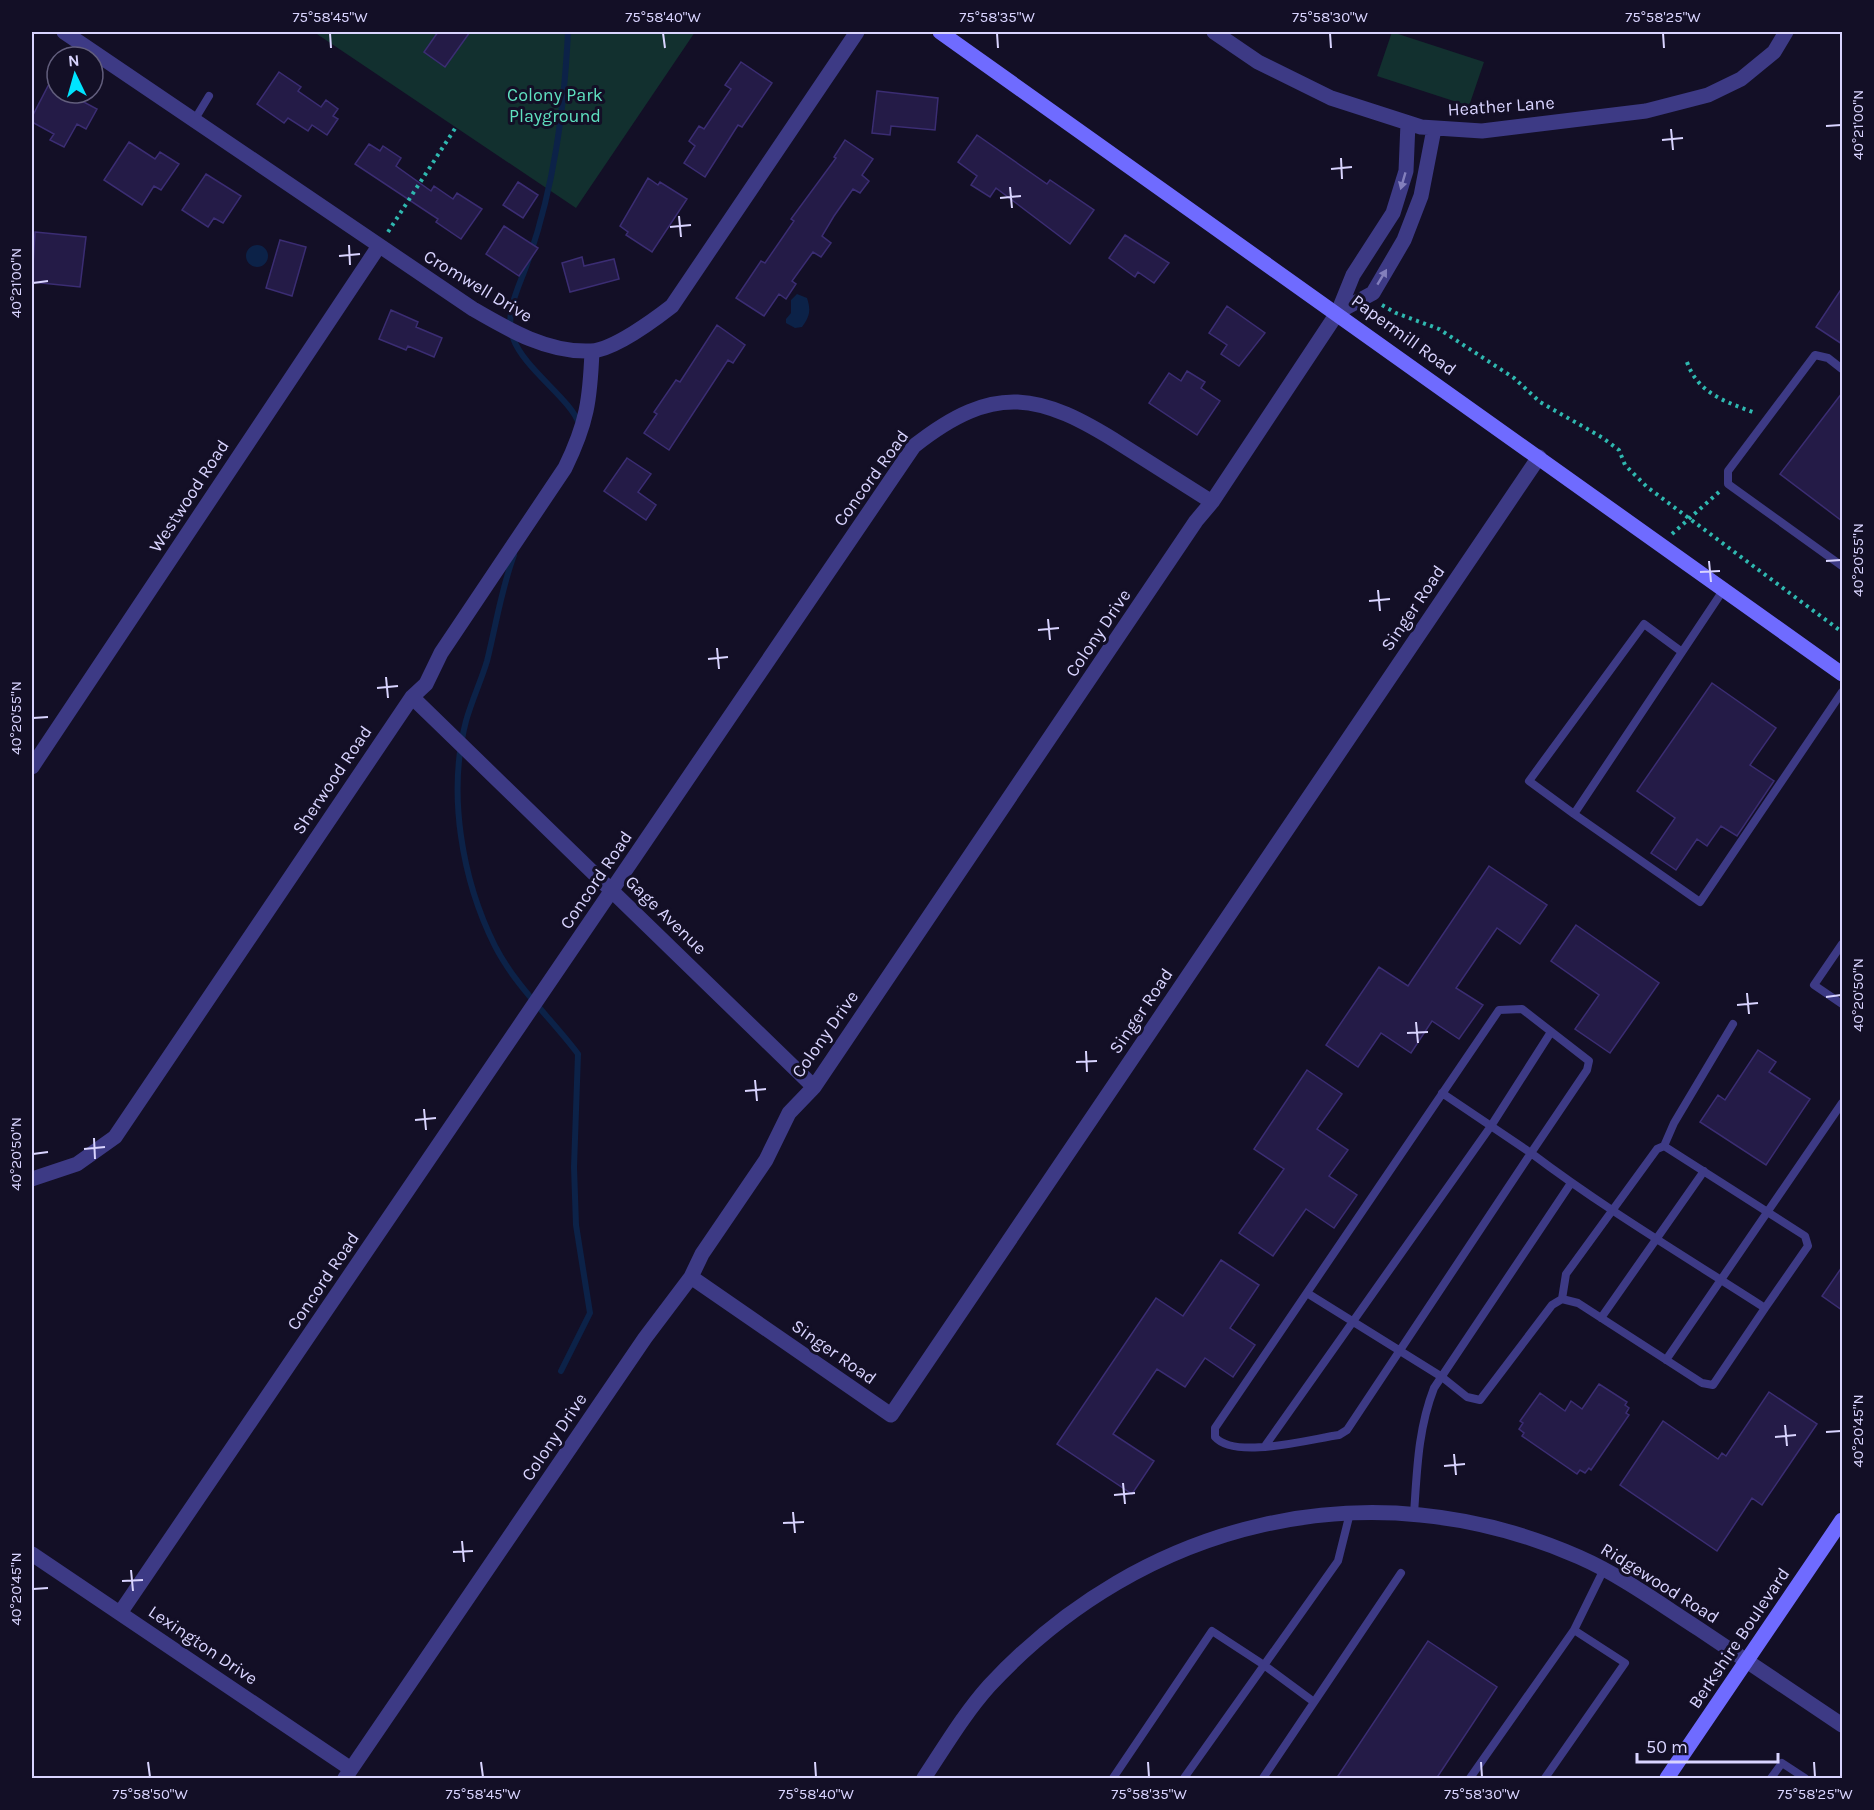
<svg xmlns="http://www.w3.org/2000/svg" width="1874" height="1810" font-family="Karla,sans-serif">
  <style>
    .green { fill: #12302f }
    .water { fill: #0c2248 }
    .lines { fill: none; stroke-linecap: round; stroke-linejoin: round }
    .stream { stroke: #0c2248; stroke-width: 6 }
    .building { fill: #241b47; stroke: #3b2d73; stroke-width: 1.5 }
    .path { stroke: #2fb8b0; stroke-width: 4; stroke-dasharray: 3 4.5; stroke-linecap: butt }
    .service { stroke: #3d3a85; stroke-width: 8 }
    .minor { stroke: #3d3a85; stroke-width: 15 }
    .tertiary { stroke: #3d3a85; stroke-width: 15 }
    .secondary { stroke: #6f6bff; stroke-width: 15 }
    .oneway { fill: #837fbc }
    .ticks { fill: none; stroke: #d9d4ff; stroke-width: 2 }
    .labels { text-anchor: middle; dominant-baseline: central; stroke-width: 6; stroke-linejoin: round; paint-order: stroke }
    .park-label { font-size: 18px; fill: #5fe0c0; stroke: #130f26 }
    .street-label { font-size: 18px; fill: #d9d4ff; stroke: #130f26 }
    .neatline { fill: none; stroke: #d9d4ff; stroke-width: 2 }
    .ticks-label { font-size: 15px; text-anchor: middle; fill: #d9d4ff }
  </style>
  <rect width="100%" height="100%" fill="#130f26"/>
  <!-- green -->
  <path class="green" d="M314 32H695L576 208Z
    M1392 32 1484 62 1469 106 1377 76Z"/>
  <!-- water -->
  <path class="water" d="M246 256a11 11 0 1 1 22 0a11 11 0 1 1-22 0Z
    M797 294 807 298C811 310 810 316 802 327L795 328 786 323V319L791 313V300Z"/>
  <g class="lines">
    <!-- stream -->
    <path class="stream" d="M568 32C564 111 554 188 527 264 519 287 504 313 513 338 524 369 571 399 579 424
      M514 555C501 590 496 625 487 661 481 681 472 700 466 721 447 794 462 880 495 946 516 987 551 1018 578 1054L574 1167 576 1225 590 1313 561 1371"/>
  </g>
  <!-- building -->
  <path class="building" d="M438 32H470L445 67 424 52Z
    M741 62 772 83 742 127 738 125 705 177 684 163 695 146 689 141 699 126 704 129 731 89 725 85Z
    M279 72 301 87 298 91 321 107 326 100 338 109 333 116 338 119 327 135 312 125 308 131 288 118 284 123 257 104Z
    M49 84 57 88V93H67L97 109 86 129 77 124 64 147 50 140 54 134 32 122V117Z
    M877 91 938 98 935 130 891 126 890 135 872 133Z
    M977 135 1047 184 1050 180 1094 210 1070 244 996 188 990 197 971 185 977 176 958 162Z
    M845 140 873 159 862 175 869 181 860 193 853 189 834 216 822 236 831 243 821 257 813 252 792 281 796 284 786 299 779 294 764 316 736 298 761 261 765 263 794 221 791 219 836 158 834 157Z
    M129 142 155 159 160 152 179 164 161 190 154 186 142 205 104 180Z
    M369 144 380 151 383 146 401 158 396 166 431 191 434 186 453 199 457 193 482 209 461 239 436 222 438 219 355 164Z
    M206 174 241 196 223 223 214 218 208 227 182 210Z
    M648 178 658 185 660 182 687 199 652 252 626 235 628 232 620 226Z
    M518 182 538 195 523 218 503 205Z
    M504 226 538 248 519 276 486 254Z
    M35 232 86 237 80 287 32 282Z
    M1125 235 1169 263 1154 283 1138 272 1135 277 1109 258Z
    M280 240 306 247 292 296 266 288Z
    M582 257 584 266 614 259 619 279 570 292 562 263Z
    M1842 288V344L1816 327Z
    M1227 306 1265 333 1239 366 1221 354 1227 345 1209 333Z
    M391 310 418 322 416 327 442 338 434 357 408 346 406 350 379 339Z
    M717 325 745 345 733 363 728 360 669 450 644 433 657 414 654 412 676 380 680 382Z
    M1187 371 1205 382 1201 388 1220 401 1197 435 1149 403 1169 373 1181 381Z
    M1842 393V521L1780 474Z
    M627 458 651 474 638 492 656 505 646 520 604 491Z
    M1712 683 1776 728 1750 765 1774 781 1737 836 1721 826 1707 846 1697 839 1676 870 1651 853 1675 818 1637 791Z
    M1489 866 1547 905 1520 944 1497 928 1456 988 1483 1005 1459 1039 1432 1021 1411 1053 1381 1033 1358 1067 1326 1045 1379 967 1408 986Z
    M1576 925 1659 983 1610 1053 1575 1029 1599 995 1551 961Z
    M1758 1050 1776 1062 1769 1072 1810 1099 1766 1165 1700 1122 1718 1095 1725 1100Z
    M1307 1070 1342 1094 1317 1129 1348 1150 1329 1176 1357 1195 1334 1228 1306 1209 1273 1256 1239 1233 1284 1169 1254 1149Z
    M1221 1260 1259 1285 1230 1328 1255 1345 1233 1377 1205 1358 1185 1387 1157 1369 1113 1434 1154 1461 1132 1494 1057 1444 1156 1298 1183 1316Z
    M1842 1267V1310L1822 1296Z
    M1599 1384 1627 1402 1625 1405 1629 1408 1626 1413 1629 1415 1591 1470 1589 1468 1585 1473 1580 1470 1577 1474 1522 1436 1524 1433 1519 1429 1523 1423 1520 1421 1540 1393 1565 1411 1571 1401 1582 1409Z
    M1769 1392 1817 1424 1762 1505 1752 1498 1717 1551 1620 1485 1663 1421 1718 1459 1722 1453 1726 1456Z
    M1428 1641 1497 1687 1436 1779H1336Z"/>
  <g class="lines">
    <!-- path -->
    <path class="path" d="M388 232 456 127
      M1382 305 1396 313 1439 329 1514 378 1540 402 1603 438 1619 450 1625 465 1647 487 1842 632
      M1687 362C1698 394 1727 402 1755 413
      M1672 534 1720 491"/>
    <!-- service -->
    <path class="service" d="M195 119 209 96
      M1842 369 1828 358 1815 355 1728 471V484L1842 566
      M1724 589 1574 814 1700 902 1842 692
      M1574 814 1529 781 1644 624 1682 652
      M1842 944 1814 985 1842 1004
      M1442 1093 1531 1153 1347 1430 1339 1435C1310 1439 1235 1460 1215 1437V1428L1499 1010 1522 1009 1589 1061 1587 1070 1531 1153C1605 1209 1686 1257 1765 1308L1808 1246 1805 1236 1664 1146 1657 1149 1566 1274 1562 1299
      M1664 1146 1674 1123 1733 1024
      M1307 1293 1442 1377 1467 1397 1480 1400 1552 1305 1562 1299 1578 1303 1702 1383 1713 1385 1765 1308
      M1601 1318 1704 1171
      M1666 1360 1842 1103
      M1265 1446 1491 1126 1551 1032
      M1414 1514C1417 1470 1418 1429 1434 1388L1571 1183
      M1113 1778 1212 1631 1264 1665 1314 1702
      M1184 1778 1338 1561 1350 1513
      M1263 1778 1401 1573
      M1470 1778 1574 1630
      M1545 1778 1625 1663 1574 1630 1604 1569
      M1771 1778 1782 1763 1805 1778"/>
    <!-- minor -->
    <path class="minor" d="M64 32 473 309C509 330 548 353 591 351 613 350 654 320 672 306L857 32
      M1214 32 1258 62 1331 98 1421 127 1482 131 1646 111 1708 95 1741 79 1774 52 1786 32
      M1338 312 1373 293 1404 240 1421 196 1434 129
      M412 697 814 1087
      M32 767 379 246
      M32 1179 77 1164 115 1137 412 697 426 684 441 653 565 468C587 423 590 400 592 351
      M691 1277 891 1415 1539 457
      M32 1554 351 1769
      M120 1613 914 446C995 382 1040 393 1122 445 1152 464 1182 483 1212 502
      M345 1778 645 1338 691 1277 702 1254 766 1160 789 1113 814 1087 1196 521 1212 502 1338 312 1353 275 1393 213 1406 171 1408 123"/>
    <!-- tertiary -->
    <path class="tertiary" d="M924 1778C944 1748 964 1714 989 1686 1143 1520 1370 1465 1579 1557 1622 1576 1660 1604 1699 1629 1747 1661 1795 1693 1842 1725"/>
    <!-- secondary -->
    <path class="secondary" d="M940 32 1842 674
      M1667 1778 1842 1520"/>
  </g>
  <!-- one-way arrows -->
  <defs><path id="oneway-solid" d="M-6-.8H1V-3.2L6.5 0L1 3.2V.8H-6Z" transform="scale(1.5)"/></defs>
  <g class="oneway">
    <use href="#oneway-solid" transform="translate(1403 181) rotate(106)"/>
    <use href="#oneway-solid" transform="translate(1382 277) rotate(-59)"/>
  </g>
  <!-- ticks -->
  <path class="ticks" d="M330 33 331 48M663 33 665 48M997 33 998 48M1330 33 1331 48M1663 33 1664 48M1826 126 1841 125M1671 129 1673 150M1662 140 1683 138M1341 158 1342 179M1331 169 1352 167M1010 187 1012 208M1000 198 1021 196M679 216 681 237M670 227 691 225M349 245 350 265M339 256 360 254M33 283 48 281M1709 561 1711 582M1826 561 1841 560M1700 572 1720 571M1378 590 1380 611M1369 601 1390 599M1048 619 1050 640M1038 630 1059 628M717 648 719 669M708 659 728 657M386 677 388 698M377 688 398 686M33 718 48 717M1747 993 1749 1014M1826 997 1841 995M1737 1005 1758 1003M1416 1022 1418 1043M1407 1033 1428 1032M1086 1051 1087 1072M1076 1062 1097 1061M755 1080 757 1101M745 1091 766 1089M424 1109 426 1130M415 1120 436 1118M94 1138 95 1159M84 1149 105 1147M33 1154 48 1152M1785 1425 1787 1446M1826 1432 1841 1431M1775 1437 1796 1435M1454 1454 1456 1475M1444 1466 1465 1464M1123 1483 1125 1504M1114 1495 1135 1493M793 1512 795 1533M783 1523 804 1522M462 1541 464 1562M453 1552 473 1551M131 1570 133 1591M122 1581 143 1580M33 1589 48 1588M148 1762 150 1777M481 1762 483 1777M815 1762 816 1777M1148 1762 1149 1777M1481 1762 1482 1777M1814 1762 1815 1777"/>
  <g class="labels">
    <!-- park labels -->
    <g class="park-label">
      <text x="555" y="95">Colony Park<tspan x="555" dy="21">Playground</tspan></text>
    </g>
    <!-- street labels -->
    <g class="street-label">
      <text transform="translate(1501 106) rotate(-4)">Heather Lane</text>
      <text transform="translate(478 286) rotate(31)">Cromwell Drive</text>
      <text transform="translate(1404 335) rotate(36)">Papermill Road</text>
      <text transform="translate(871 478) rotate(-54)">Concord Road</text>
      <text transform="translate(189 496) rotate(-57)">Westwood Road</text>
      <text transform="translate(1413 608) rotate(-56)">Singer Road</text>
      <text transform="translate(1098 633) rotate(-56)">Colony Drive</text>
      <text transform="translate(332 780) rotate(-56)">Sherwood Road</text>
      <text transform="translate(596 880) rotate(-56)">Concord Road</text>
      <text transform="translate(666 915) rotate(44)">Gage Avenue</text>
      <text transform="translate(1141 1011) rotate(-56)">Singer Road</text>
      <text transform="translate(825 1034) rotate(-55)">Colony Drive</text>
      <text transform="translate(323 1281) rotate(-56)">Concord Road</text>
      <text transform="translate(834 1352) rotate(35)">Singer Road</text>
      <text transform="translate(554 1437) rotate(-56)">Colony Drive</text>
      <text transform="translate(1660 1583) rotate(32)">Ridgewood Road</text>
      <text transform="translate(1739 1638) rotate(-56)">Berkshire Boulevard</text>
      <text transform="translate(203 1645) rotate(34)">Lexington Drive</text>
    </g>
  </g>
  <!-- border -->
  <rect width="1874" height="1810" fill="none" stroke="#130f26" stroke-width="66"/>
  <!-- north arrow -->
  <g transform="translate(75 75) rotate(355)"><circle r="28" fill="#130f26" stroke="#625e7d" stroke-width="1.5"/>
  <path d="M0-4.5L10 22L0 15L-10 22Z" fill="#00e5ff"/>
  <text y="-9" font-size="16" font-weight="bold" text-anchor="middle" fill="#d9d4ff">N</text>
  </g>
  <!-- scale -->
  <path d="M1637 1753v9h141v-9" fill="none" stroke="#d9d4ff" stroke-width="3"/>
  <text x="1646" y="1753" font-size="18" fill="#d9d4ff" stroke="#130f26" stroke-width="4.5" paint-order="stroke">50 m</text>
  <rect x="33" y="33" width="1808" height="1744" class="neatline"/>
  <g class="ticks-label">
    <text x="330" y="22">75°58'45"W</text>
    <text x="663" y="22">75°58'40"W</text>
    <text x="997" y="22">75°58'35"W</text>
    <text x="1330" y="22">75°58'30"W</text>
    <text x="1663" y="22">75°58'25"W</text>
    <text transform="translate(1858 125) rotate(-90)" y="5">40°21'00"N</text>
    <text transform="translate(16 283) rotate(-90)" y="5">40°21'00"N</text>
    <text transform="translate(1858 560) rotate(-90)" y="5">40°20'55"N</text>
    <text transform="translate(16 718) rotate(-90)" y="5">40°20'55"N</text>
    <text transform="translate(1858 995) rotate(-90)" y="5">40°20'50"N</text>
    <text transform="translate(16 1154) rotate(-90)" y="5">40°20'50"N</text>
    <text transform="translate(1858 1431) rotate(-90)" y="5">40°20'45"N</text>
    <text transform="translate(16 1589) rotate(-90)" y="5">40°20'45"N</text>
    <text x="150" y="1799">75°58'50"W</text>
    <text x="483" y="1799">75°58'45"W</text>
    <text x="816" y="1799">75°58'40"W</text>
    <text x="1149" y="1799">75°58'35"W</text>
    <text x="1482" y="1799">75°58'30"W</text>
    <text x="1815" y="1799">75°58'25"W</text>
  </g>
</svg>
